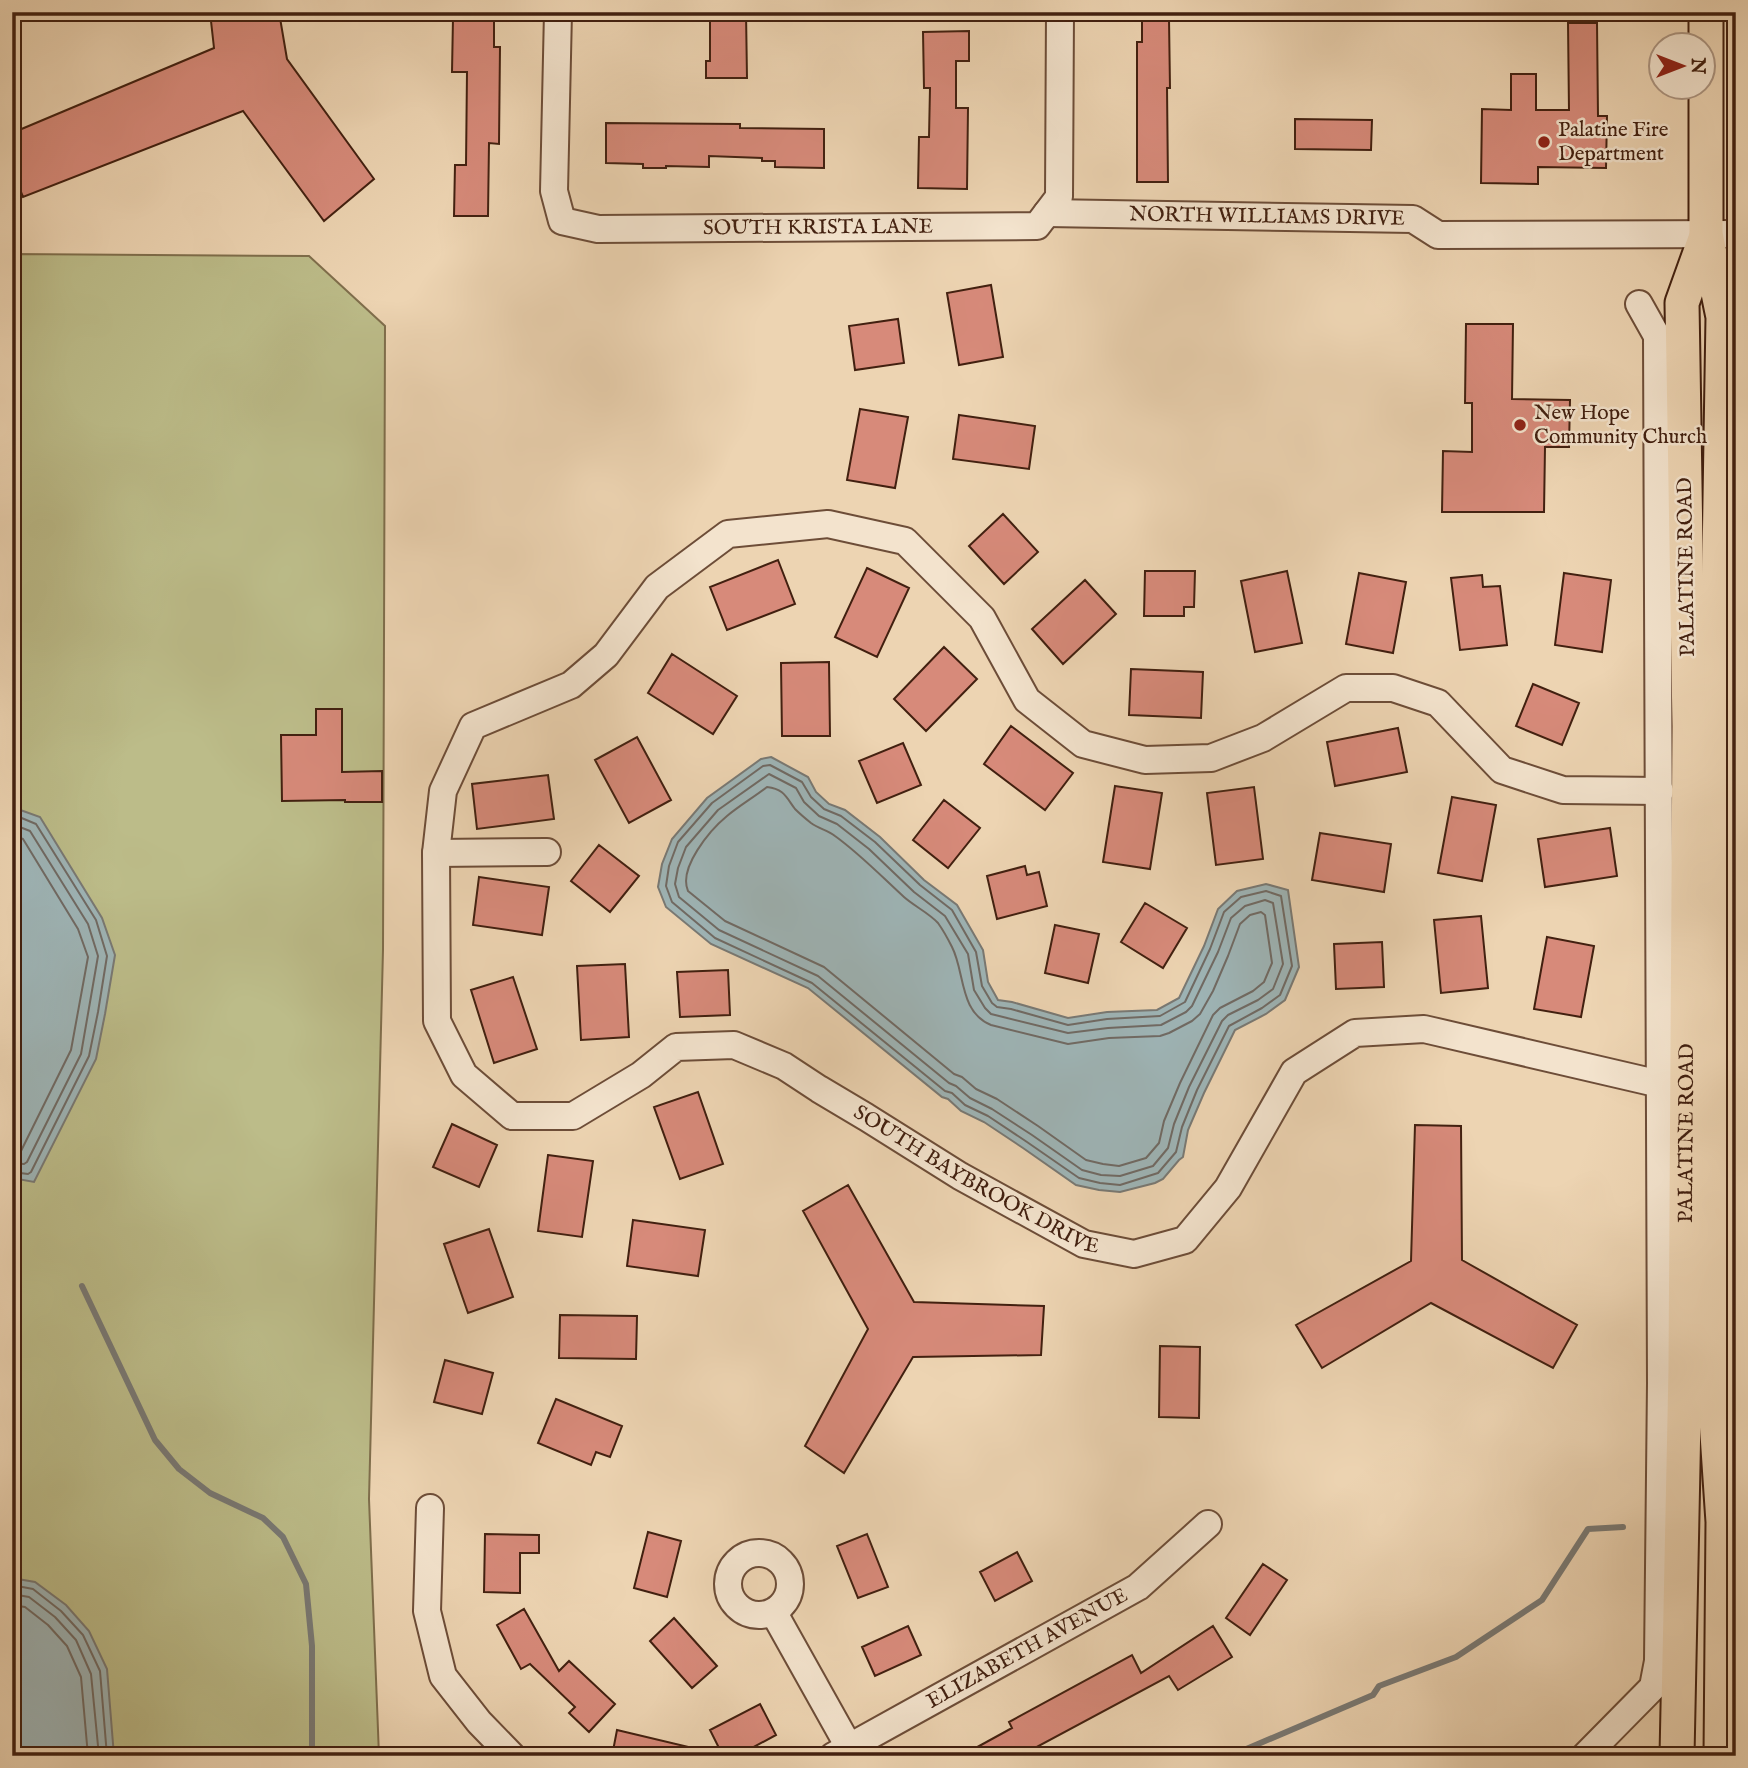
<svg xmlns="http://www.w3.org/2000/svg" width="1748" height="1768" font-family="'IM FELL English',serif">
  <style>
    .green { fill: #bcbc89; stroke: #7f6e4c; stroke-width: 2 }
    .water { fill: #9eb5b7; stroke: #797974; stroke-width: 2 }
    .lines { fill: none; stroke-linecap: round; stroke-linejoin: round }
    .shore { stroke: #706a64; stroke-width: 2 }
    .stream { stroke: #797974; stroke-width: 6 }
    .building { fill: #d78a7a; stroke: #422010; stroke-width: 2 }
    .minor-casing { stroke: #6d4d38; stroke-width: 30 }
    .major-casing { stroke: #422010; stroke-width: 37 }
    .minor { stroke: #f3e3cd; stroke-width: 26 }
    .major { stroke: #edd4b2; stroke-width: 33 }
    .poi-dot { fill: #8f2418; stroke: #f3e3cd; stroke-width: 2.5 }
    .labels { text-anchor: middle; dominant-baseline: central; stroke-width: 5; stroke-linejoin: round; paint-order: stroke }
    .poi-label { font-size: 21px; fill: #422010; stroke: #f3e3cd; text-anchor: start }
    .street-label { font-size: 21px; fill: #422010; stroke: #f3e3cd }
  </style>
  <rect width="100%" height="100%" fill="#edd4b2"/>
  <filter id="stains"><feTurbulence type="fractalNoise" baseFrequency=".00286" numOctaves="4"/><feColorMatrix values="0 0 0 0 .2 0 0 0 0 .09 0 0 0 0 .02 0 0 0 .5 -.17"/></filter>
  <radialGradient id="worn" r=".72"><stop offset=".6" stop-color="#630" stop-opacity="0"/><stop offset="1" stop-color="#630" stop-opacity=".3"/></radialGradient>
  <!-- green -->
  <path class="green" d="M12 254 309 256 385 326 383 950 369 1499 379 1756H12Z"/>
  <!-- water -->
  <path class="water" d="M771 757 808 777 816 792 829 804 845 810 880 837 924 880 957 905 983 950 988 982 998 1000 1012 1002 1068 1018 1107 1012 1157 1010 1179 998 1204 946 1218 909 1237 891 1266 884 1288 890 1299 967 1285 1000 1266 1014 1235 1030 1204 1093 1188 1130 1183 1157 1179 1160 1163 1179 1155 1183 1120 1192 1099 1190 1076 1185 1023 1148 984 1122 961 1111 948 1099 942 1097 808 988 711 944 666 907 658 887 662 864 672 839 707 798 761 759Z
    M12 807 40 817 102 918 115 955 105 1014 96 1059 34 1182 12 1178Z
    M12 1578 35 1582 66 1605 89 1631 107 1669 114 1756H12Z"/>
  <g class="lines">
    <!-- shore -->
    <path class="shore" d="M770 765 802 782 811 797 824 809 841 816 875 842 920 885 952 910 976 952 982 986 992 1003 997 1007 1011 1009 1068 1025 1107 1019 1160 1016 1185 1002 1210 949 1224 912 1241 897 1266 891 1281 896 1292 966 1280 995 1262 1008 1229 1026 1197 1090 1182 1127 1176 1152 1158 1173 1120 1185 1100 1183 1079 1178 1027 1142 988 1116 965 1105 952 1093 945 1091 812 983 715 938 672 902 666 886 669 866 678 842 712 803 763 766Z
      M769 774 796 788 804 802 819 816 837 824 869 849 914 892 945 916 968 954 974 990 985 1008 991 1014 1068 1033 1108 1028 1161 1025 1186 1012 1192 1006 1218 952 1231 918 1245 906 1265 900 1273 903 1283 964 1273 989 1258 1000 1228 1015 1222 1021 1189 1087 1174 1124 1168 1148 1153 1166 1120 1176 1101 1175 1082 1170 1032 1135 992 1109 970 1098 956 1086 949 1083 818 976 719 930 679 897 675 884 678 868 686 847 718 810Z
      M767 787C784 789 786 797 795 809 800 814 806 819 811 823 819 829 828 830 835 836 860 854 881 876 904 897 914 906 929 913 938 923 943 930 948 939 952 947 965 972 959 1012 991 1025L1068 1044 1109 1038 1160 1036 1169 1033 1192 1021 1200 1014 1213 991 1228 956 1240 924 1250 915 1261 912 1265 915 1272 963 1264 982 1253 991 1220 1008 1213 1015 1180 1083 1164 1121 1159 1143 1146 1158 1119 1166 1103 1164 1086 1160 1038 1126 997 1099 976 1089 962 1077 954 1074 824 967 725 921 688 891C678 868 710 830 727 816 739 806 754 797 767 787Z
      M12 814 36 824 96 920 107 956 98 1012 89 1056 31 1172 28 1174 12 1172
      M12 824 30 831 88 924 98 956 81 1054 27 1162 24 1164 12 1163
      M12 835 23 839 78 929 88 957 71 1050 21 1151 12 1152
      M12 1585 33 1589 61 1611 83 1635 100 1671 107 1756
      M12 1594 29 1597 55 1617 76 1640 91 1674 99 1756
      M12 1605 25 1607 48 1625 67 1646 81 1677 88 1756"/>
    <!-- stream -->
    <path class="stream" d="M82 1286 155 1440 179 1469 210 1493 263 1518 283 1537 306 1584 312 1646V1756
      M1230 1756 1373 1695 1379 1686 1456 1657 1542 1600 1588 1529 1623 1527"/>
  </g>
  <!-- building -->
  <path class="building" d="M210 12H279L287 59 374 179 324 221 243 111 23 197 12 170V133L214 48Z
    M710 12H746L747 78H706V61H710Z
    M453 18H494V47H500L499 144 489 143 488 216H454L455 165H466L467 72H452Z
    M1142 19H1169L1170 88H1167L1168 182H1137V42H1142Z
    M1568 23H1597L1598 116H1607L1606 168 1538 167V184L1481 183 1482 109 1511 110V74H1536V110H1569Z
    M969 31V61H956V108H968L967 189 918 188 919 137H929L930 88H924L923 32Z
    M1295 119 1372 120 1371 150 1295 149Z
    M606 123 740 124V128L824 129V168L775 167V161H762V158L709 156V167L666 166V168H643V164L606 163Z
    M991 285 1003 357 959 365 947 293Z
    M898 319 904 363 855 370 849 326Z
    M1466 324H1513L1512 399 1570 400 1569 447H1545L1544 512H1442L1443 451 1472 452V403H1465Z
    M860 409 908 417 895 488 847 480Z
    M959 415 1035 426 1029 469 953 459Z
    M1003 514 1038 552 1004 584 969 546Z
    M778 560 795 604 727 630 710 587Z
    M867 568 909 588 877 657 835 637Z
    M1145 571H1195L1194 607H1184V616H1144Z
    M1287 571 1302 643 1255 652 1241 581Z
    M1359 573 1406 582 1393 653 1346 644Z
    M1564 573 1611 580 1602 652 1555 645Z
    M1482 575 1483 587 1500 586 1507 645 1460 650 1451 578Z
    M1085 580 1116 614 1063 664 1032 629Z
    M944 647 977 679 926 731 894 699Z
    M672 654 737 696 713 734 648 693Z
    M829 662 830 736H782L781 663Z
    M1131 669 1203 672 1201 718 1129 715Z
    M1533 684 1579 703 1562 745 1516 726Z
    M316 709H342V772L382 771V802H345V800L282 801 281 735H316Z
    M1011 726 1073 773 1045 810 984 764Z
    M1398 728 1407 772 1335 786 1327 742Z
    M637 737 671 800 629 823 595 760Z
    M903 743 921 785 877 803 859 761Z
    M548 775 554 819 477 829 472 784Z
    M1115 786 1162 793 1150 869 1103 862Z
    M1254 787 1263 859 1216 865 1207 793Z
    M1452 797 1496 805 1482 881 1438 873Z
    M944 800 980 828 948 868 913 840Z
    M1610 828 1617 876 1545 887 1538 839Z
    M1320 833 1391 844 1384 892 1312 880Z
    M599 845 639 876 610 912 571 881Z
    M1025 866 1027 875 1039 872 1047 906 997 919 987 876Z
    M479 877 549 887 542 935 473 925Z
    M1145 903 1187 928 1163 968 1121 942Z
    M1481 916 1488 988 1441 993 1434 920Z
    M1055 925 1099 934 1088 983 1045 973Z
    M1547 937 1594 946 1581 1017 1534 1009Z
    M1382 942 1384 987 1336 989 1334 944Z
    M625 964 629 1037 581 1040 577 966Z
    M728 970 730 1015 680 1017 677 972Z
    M513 977 537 1049 494 1063 471 990Z
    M698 1092 723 1164 680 1179 654 1107Z
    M452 1124 497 1145 479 1187 433 1167Z
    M1415 1125 1461 1126 1462 1260 1577 1325 1553 1368 1431 1303 1322 1368 1296 1325 1411 1261Z
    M548 1155 593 1161 582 1237 538 1231Z
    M848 1185 914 1302 1044 1306 1041 1355 913 1357 844 1473 805 1446 868 1329 803 1211Z
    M633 1220 705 1230 698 1276 627 1266Z
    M489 1229 513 1297 468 1313 444 1244Z
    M560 1315 637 1316 636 1359 559 1358Z
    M1160 1346 1200 1347 1199 1418 1159 1417Z
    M445 1360 493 1373 482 1414 434 1402Z
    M556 1399 622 1426 610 1457 596 1452 591 1465 538 1443Z
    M648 1532 681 1541 667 1597 634 1588Z
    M485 1534 539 1535V1553H520V1593L484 1592Z
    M867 1534 888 1587 858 1598 837 1546Z
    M1017 1552 1032 1581 995 1601 980 1572Z
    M1263 1564 1287 1580 1250 1635 1226 1618Z
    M524 1609 559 1671 569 1661 615 1704 589 1732 569 1713 575 1707 530 1664 521 1669 497 1625Z
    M674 1618 717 1666 692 1688 650 1641Z
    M908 1626 921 1655 875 1676 862 1647Z
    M1213 1626 1232 1657 1178 1690 1169 1676 1020 1756H961L1012 1728 1009 1722 1132 1655 1141 1673Z
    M760 1704 776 1735 737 1756H723L710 1730Z
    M617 1730 697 1749V1756H612Z"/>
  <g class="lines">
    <defs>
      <g id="minor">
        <path id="s1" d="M558 12 554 191 562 221 598 229 1037 226 1059 197 1060 12"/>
        <path id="s2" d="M1047 213 1413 219 1438 235 1736 234"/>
        <path id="s3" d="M1660 791 1563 790 1502 770 1438 703 1393 688H1346L1263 738 1211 758 1145 760 1083 744 1027 700 982 618 905 541 828 524 728 534 657 587 606 655 571 685 473 726 443 791 436 853 437 1021 464 1075 512 1116H573L641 1075 676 1047 734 1045 784 1066 819 1089 866 1117 960 1176 1084 1244 1134 1254 1185 1240 1228 1188 1294 1072 1355 1033 1424 1029 1660 1084"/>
        <path d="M436 853 547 852"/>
        <path d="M430 1508 427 1611 443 1676 479 1722 512 1756"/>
        <circle cx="759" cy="1584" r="31"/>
        <path d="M774 1613 849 1747"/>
        <path id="s4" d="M833 1756 1138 1587 1208 1524"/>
        <path d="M1585 1756 1653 1687 1658 1661 1661 1383 1657 336 1639 304"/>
      </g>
      <g id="major">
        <path d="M1706 12V234L1723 317 1718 620 1712 1361 1723 1522 1721 1756"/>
        <path id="s5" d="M1677 1756 1685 1369 1689 726 1682 303 1706 236"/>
      </g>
    </defs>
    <!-- minor casing -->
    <use href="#minor" class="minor-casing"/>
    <!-- major casing -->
    <use href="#major" class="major-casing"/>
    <!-- minor -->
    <use href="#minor" class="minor"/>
    <!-- major -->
    <use href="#major" class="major"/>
  </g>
  <!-- markers -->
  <g class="poi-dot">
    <circle cx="1544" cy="142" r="7"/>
    <circle cx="1520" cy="425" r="7"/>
  </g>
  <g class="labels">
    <!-- poi labels -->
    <g class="poi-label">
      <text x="1558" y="130">Palatine Fire<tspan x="1558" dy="24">Department</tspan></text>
      <text x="1534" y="413">New Hope<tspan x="1534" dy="24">Community Church</tspan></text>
    </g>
    <!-- street labels -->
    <g class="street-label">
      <text stroke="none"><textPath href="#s2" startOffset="220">NORTH WILLIAMS DRIVE</textPath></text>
      <text stroke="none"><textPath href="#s1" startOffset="467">SOUTH KRISTA LANE</textPath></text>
      <text transform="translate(1687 567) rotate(-91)">PALATINE ROAD</text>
      <text stroke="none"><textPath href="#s5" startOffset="623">PALATINE ROAD</textPath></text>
      <text stroke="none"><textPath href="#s3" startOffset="2357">SOUTH BAYBROOK DRIVE</textPath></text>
      <text stroke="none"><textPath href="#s4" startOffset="222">ELIZABETH AVENUE</textPath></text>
    </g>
  </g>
  <!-- margin -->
  <rect width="1748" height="1768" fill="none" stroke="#edd4b2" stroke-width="42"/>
  <rect x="14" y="14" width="1720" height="1740" fill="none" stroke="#422010" stroke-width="3.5"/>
  <rect x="21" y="21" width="1706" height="1726" fill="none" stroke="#422010" stroke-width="2"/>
  <!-- north arrow -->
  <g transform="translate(1682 66) rotate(90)"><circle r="33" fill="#f3e3cd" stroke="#ac9581" stroke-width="2"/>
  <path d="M0-5L12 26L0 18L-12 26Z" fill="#8f2418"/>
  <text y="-10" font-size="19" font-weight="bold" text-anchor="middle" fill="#422010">N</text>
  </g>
  <rect width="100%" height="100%" filter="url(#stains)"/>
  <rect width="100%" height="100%" fill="url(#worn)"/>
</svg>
